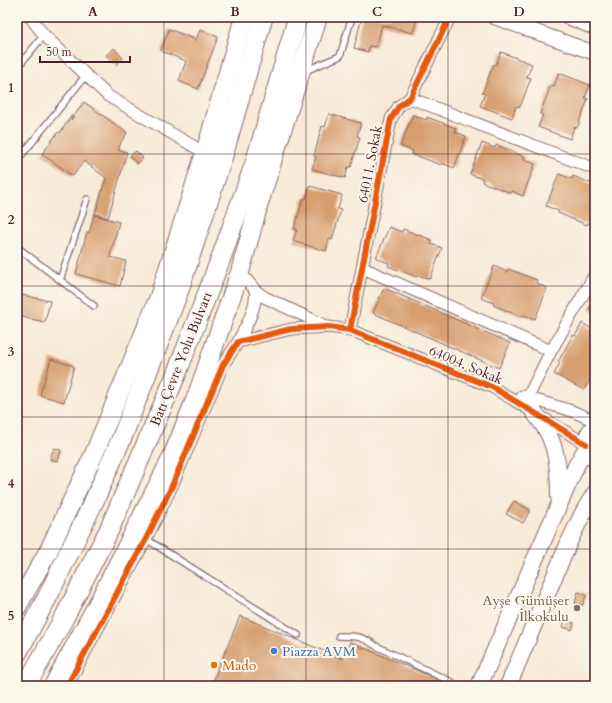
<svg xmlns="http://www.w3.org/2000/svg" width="612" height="703" font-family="Cardo,serif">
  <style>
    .building { fill: #d79f6f }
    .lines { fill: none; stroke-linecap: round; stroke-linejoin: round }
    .service-casing { stroke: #876667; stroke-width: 8 }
    .minor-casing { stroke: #876667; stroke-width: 13 }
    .tertiary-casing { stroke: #876667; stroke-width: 16 }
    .secondary-casing { stroke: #876667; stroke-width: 18 }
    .primary-casing { stroke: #876667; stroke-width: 20 }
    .trunk-casing { stroke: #876667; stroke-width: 21 }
    .service { stroke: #fff; stroke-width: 5.5 }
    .minor { stroke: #fff; stroke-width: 11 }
    .tertiary { stroke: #fff; stroke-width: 14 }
    .secondary { stroke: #fff; stroke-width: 16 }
    .primary { stroke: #fff; stroke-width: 18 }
    .trunk { stroke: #fff; stroke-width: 19 }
    .cycleway-casing { stroke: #fbf7ec; stroke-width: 8 }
    .cycleway { stroke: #e8590c; stroke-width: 6 }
    .grid { fill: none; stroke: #4a1f2b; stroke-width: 1; stroke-opacity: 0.55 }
    .education-dot { fill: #8d6e63; stroke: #fbf7ec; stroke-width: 1.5 }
    .shop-dot { fill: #3f7fe0; stroke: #fbf7ec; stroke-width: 1.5 }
    .food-dot { fill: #e8710a; stroke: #fbf7ec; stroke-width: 1.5 }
    .labels { text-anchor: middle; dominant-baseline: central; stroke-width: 4; stroke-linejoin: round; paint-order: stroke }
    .street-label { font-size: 14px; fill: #4a1f2b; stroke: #fbf7ec }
    .education-label { font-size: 14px; fill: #785e54; stroke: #fbf7ec; text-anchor: end }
    .shop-label { font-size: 14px; fill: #366cbe; stroke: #fbf7ec; text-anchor: start }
    .food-label { font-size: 14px; fill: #c56008; stroke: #fbf7ec; text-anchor: start }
    .neatline { fill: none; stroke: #4a1f2b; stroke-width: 1.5 }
    .grid-label { font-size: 13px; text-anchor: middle; font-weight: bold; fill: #4a1f2b }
  </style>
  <rect width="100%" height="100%" fill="#fbf7ec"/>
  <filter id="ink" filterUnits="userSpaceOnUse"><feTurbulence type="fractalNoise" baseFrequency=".025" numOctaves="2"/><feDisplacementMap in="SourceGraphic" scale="8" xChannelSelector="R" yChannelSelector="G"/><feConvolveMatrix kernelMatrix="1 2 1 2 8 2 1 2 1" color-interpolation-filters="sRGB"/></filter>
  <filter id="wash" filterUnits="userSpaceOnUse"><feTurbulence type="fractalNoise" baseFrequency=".012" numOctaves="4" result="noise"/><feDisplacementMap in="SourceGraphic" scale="16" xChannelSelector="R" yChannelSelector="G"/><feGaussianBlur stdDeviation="0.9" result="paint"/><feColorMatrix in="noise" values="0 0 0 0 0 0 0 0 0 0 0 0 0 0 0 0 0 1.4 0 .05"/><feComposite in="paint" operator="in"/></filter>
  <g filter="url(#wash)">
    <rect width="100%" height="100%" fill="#f8ead7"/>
    <g id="blocks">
      <!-- building -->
      <path class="building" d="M362 17H417L413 33 382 25 376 47 369 46 368 52 354 48Z
        M169 29 196 40 200 30 218 37 198 89 179 81 186 61 161 51Z
        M114 48 123 58 116 65 106 55Z
        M501 52 532 64 527 77 531 78 520 107 516 106 512 118 480 106 485 94 482 93 494 64 496 65Z
        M559 73 590 85 585 98 588 99 577 128 574 127 570 139 538 127 543 115 540 114 551 85 554 86Z
        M84 102 127 133 121 142 118 150 127 152 108 218 95 214 106 178 84 161 73 176 42 154 58 132 60 133 72 115 71 120Z
        M329 114 361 123 357 136 360 137 351 167H348L345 178 312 169 316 157 314 156 322 126 325 127Z
        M413 115 426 120 427 117 456 128 455 132 466 136 454 168 442 163 441 165 412 154 413 151 400 146Z
        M482 143 495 148 496 145 525 157 524 160 535 164 523 196 512 191 511 193 482 182 483 179 470 174Z
        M136 151 143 158 137 164 130 156Z
        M559 174 572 179 573 176 595 185V225L588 223 587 225 558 213 559 211 546 206Z
        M310 186 342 195 338 209 341 210 332 240 329 239 326 251 293 241 297 229H294L303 199H306Z
        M94 215 119 222 110 257 126 261 120 286 76 274 87 232 89 233Z
        M389 227 402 232 403 229 432 240 431 244 442 248 430 279 418 275 417 277 388 266 389 263 376 258Z
        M494 266 507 272 508 269 537 280 536 283 547 288 535 319 523 315 522 317 493 305 494 303 481 298Z
        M384 288 510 343 499 368 373 313Z
        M595 292V312L589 309 595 298 592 297Z
        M17 294 50 301 45 322 17 316Z
        M582 323 595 331V377L593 381 590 380 584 390 554 374 560 363 558 362 573 335 575 336Z
        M51 359 74 366 64 402 40 395Z
        M54 448 61 450 58 461 50 459Z
        M514 501 530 510 523 523 506 514Z
        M578 592 586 595 583 605 575 603Z
        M240 616 343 659 350 642 437 679 435 686H211Z
        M565 620 574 623 572 630 563 627Z"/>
    </g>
  </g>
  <g filter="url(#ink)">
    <use href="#blocks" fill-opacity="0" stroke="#876667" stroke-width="1"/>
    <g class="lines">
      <defs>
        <path id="service" d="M17 68 44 35
          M305 71 340 56 352 17
          M17 161 86 75
          M17 247 94 306
          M60 280 87 199
          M146 539 298 635
          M339 636C356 636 362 636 376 646L460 686"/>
        <path id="minor" d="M30 17 44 35 108 96 205 153
          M410 98 595 169
          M363 268 551 351
          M256 291 264 297 326 326
          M350 330 391 119 399 106 410 98 450 17
          M238 342C247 324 255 312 256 291L240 272
          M522 396 572 411 595 421
          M528 397 551 351 595 274
          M67 686 146 539 172 486 223 365 238 342 291 329 329 327 350 330 492 387 586 444"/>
        <path id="tertiary" d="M494 17 595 53
          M568 17 595 28"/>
        <path id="secondary" d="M533 411C538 418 545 426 549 435 558 455 559 476 559 497
          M595 426C584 435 583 450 595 460
          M479 686 577 464 587 447
          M508 686 569 542 584 511 595 493"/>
        <path id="primary" d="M17 607 49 550 94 454 159 297 205 153 244 17
          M53 686 97 605 172 457 197 395 240 272 260 200 318 17"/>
        <path id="trunk" d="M17 653 47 598 95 499 123 435 178 293 222 159 263 17
          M26 686 64 618 109 530 176 375 221 258 255 163 298 17"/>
      </defs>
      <!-- service casing -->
      <use href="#service" class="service-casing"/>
      <!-- minor casing -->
      <use href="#minor" class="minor-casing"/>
      <!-- tertiary casing -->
      <use href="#tertiary" class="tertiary-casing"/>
      <!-- secondary casing -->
      <use href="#secondary" class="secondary-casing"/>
      <!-- primary casing -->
      <use href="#primary" class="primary-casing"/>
      <!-- trunk casing -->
      <use href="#trunk" class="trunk-casing"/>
      <!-- service -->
      <use href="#service" class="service"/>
      <!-- minor -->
      <use href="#minor" class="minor"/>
      <!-- tertiary -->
      <use href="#tertiary" class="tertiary"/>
      <!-- secondary -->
      <use href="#secondary" class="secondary"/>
      <!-- primary -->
      <use href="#primary" class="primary"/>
      <!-- trunk -->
      <use href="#trunk" class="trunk"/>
      <defs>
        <path id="cycleway" d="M350 330 391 119 399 106 410 98 450 17
          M67 686 146 539 172 486 223 365 238 342 291 329 329 327 350 330 492 387 586 444"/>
      </defs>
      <!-- cycleway casing -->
      <use href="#cycleway" class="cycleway-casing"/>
      <!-- cycleway -->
      <use href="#cycleway" class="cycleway"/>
    </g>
  </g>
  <!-- grid -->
  <path class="grid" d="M164 17V686M306 17V686M448 17V686M17 154H595M17 286H595M17 417H595M17 549H595"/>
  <!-- markers -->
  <circle class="education-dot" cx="577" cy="608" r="4"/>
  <circle class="shop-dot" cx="274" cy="651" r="4"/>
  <circle class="food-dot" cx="214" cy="665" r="4"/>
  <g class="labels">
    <!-- street labels -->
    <g class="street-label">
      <text transform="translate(370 164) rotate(-79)">64011. Sokak</text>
      <text transform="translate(181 359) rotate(-68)">Batı Çevre Yolu Bulvarı</text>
      <text transform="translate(466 365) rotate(23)">64004. Sokak</text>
    </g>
    <!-- education labels -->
    <g class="education-label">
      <text x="569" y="600">Ayşe Gümüşer<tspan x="569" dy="16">İlkokulu</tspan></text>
    </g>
    <!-- shop labels -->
    <g class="shop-label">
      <text x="282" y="651">Piazza AVM</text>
    </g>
    <!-- food labels -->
    <g class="food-label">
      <text x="222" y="665">Mado</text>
    </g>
  </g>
  <!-- margin -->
  <rect width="612" height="703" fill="none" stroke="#fbf7ec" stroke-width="44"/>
  <!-- scale -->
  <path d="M40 56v6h90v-6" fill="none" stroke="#4a1f2b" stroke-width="2"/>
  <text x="46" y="56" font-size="12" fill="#4a1f2b" stroke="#fbf7ec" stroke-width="3" paint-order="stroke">50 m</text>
  <rect x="22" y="22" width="568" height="659" class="neatline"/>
  <g class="grid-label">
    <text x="93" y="16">A</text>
    <text x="235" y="16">B</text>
    <text x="377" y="16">C</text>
    <text x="519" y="16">D</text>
    <text x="11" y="92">1</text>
    <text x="11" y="224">2</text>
    <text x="11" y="356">3</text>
    <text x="11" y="488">4</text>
    <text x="11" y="620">5</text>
  </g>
</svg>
